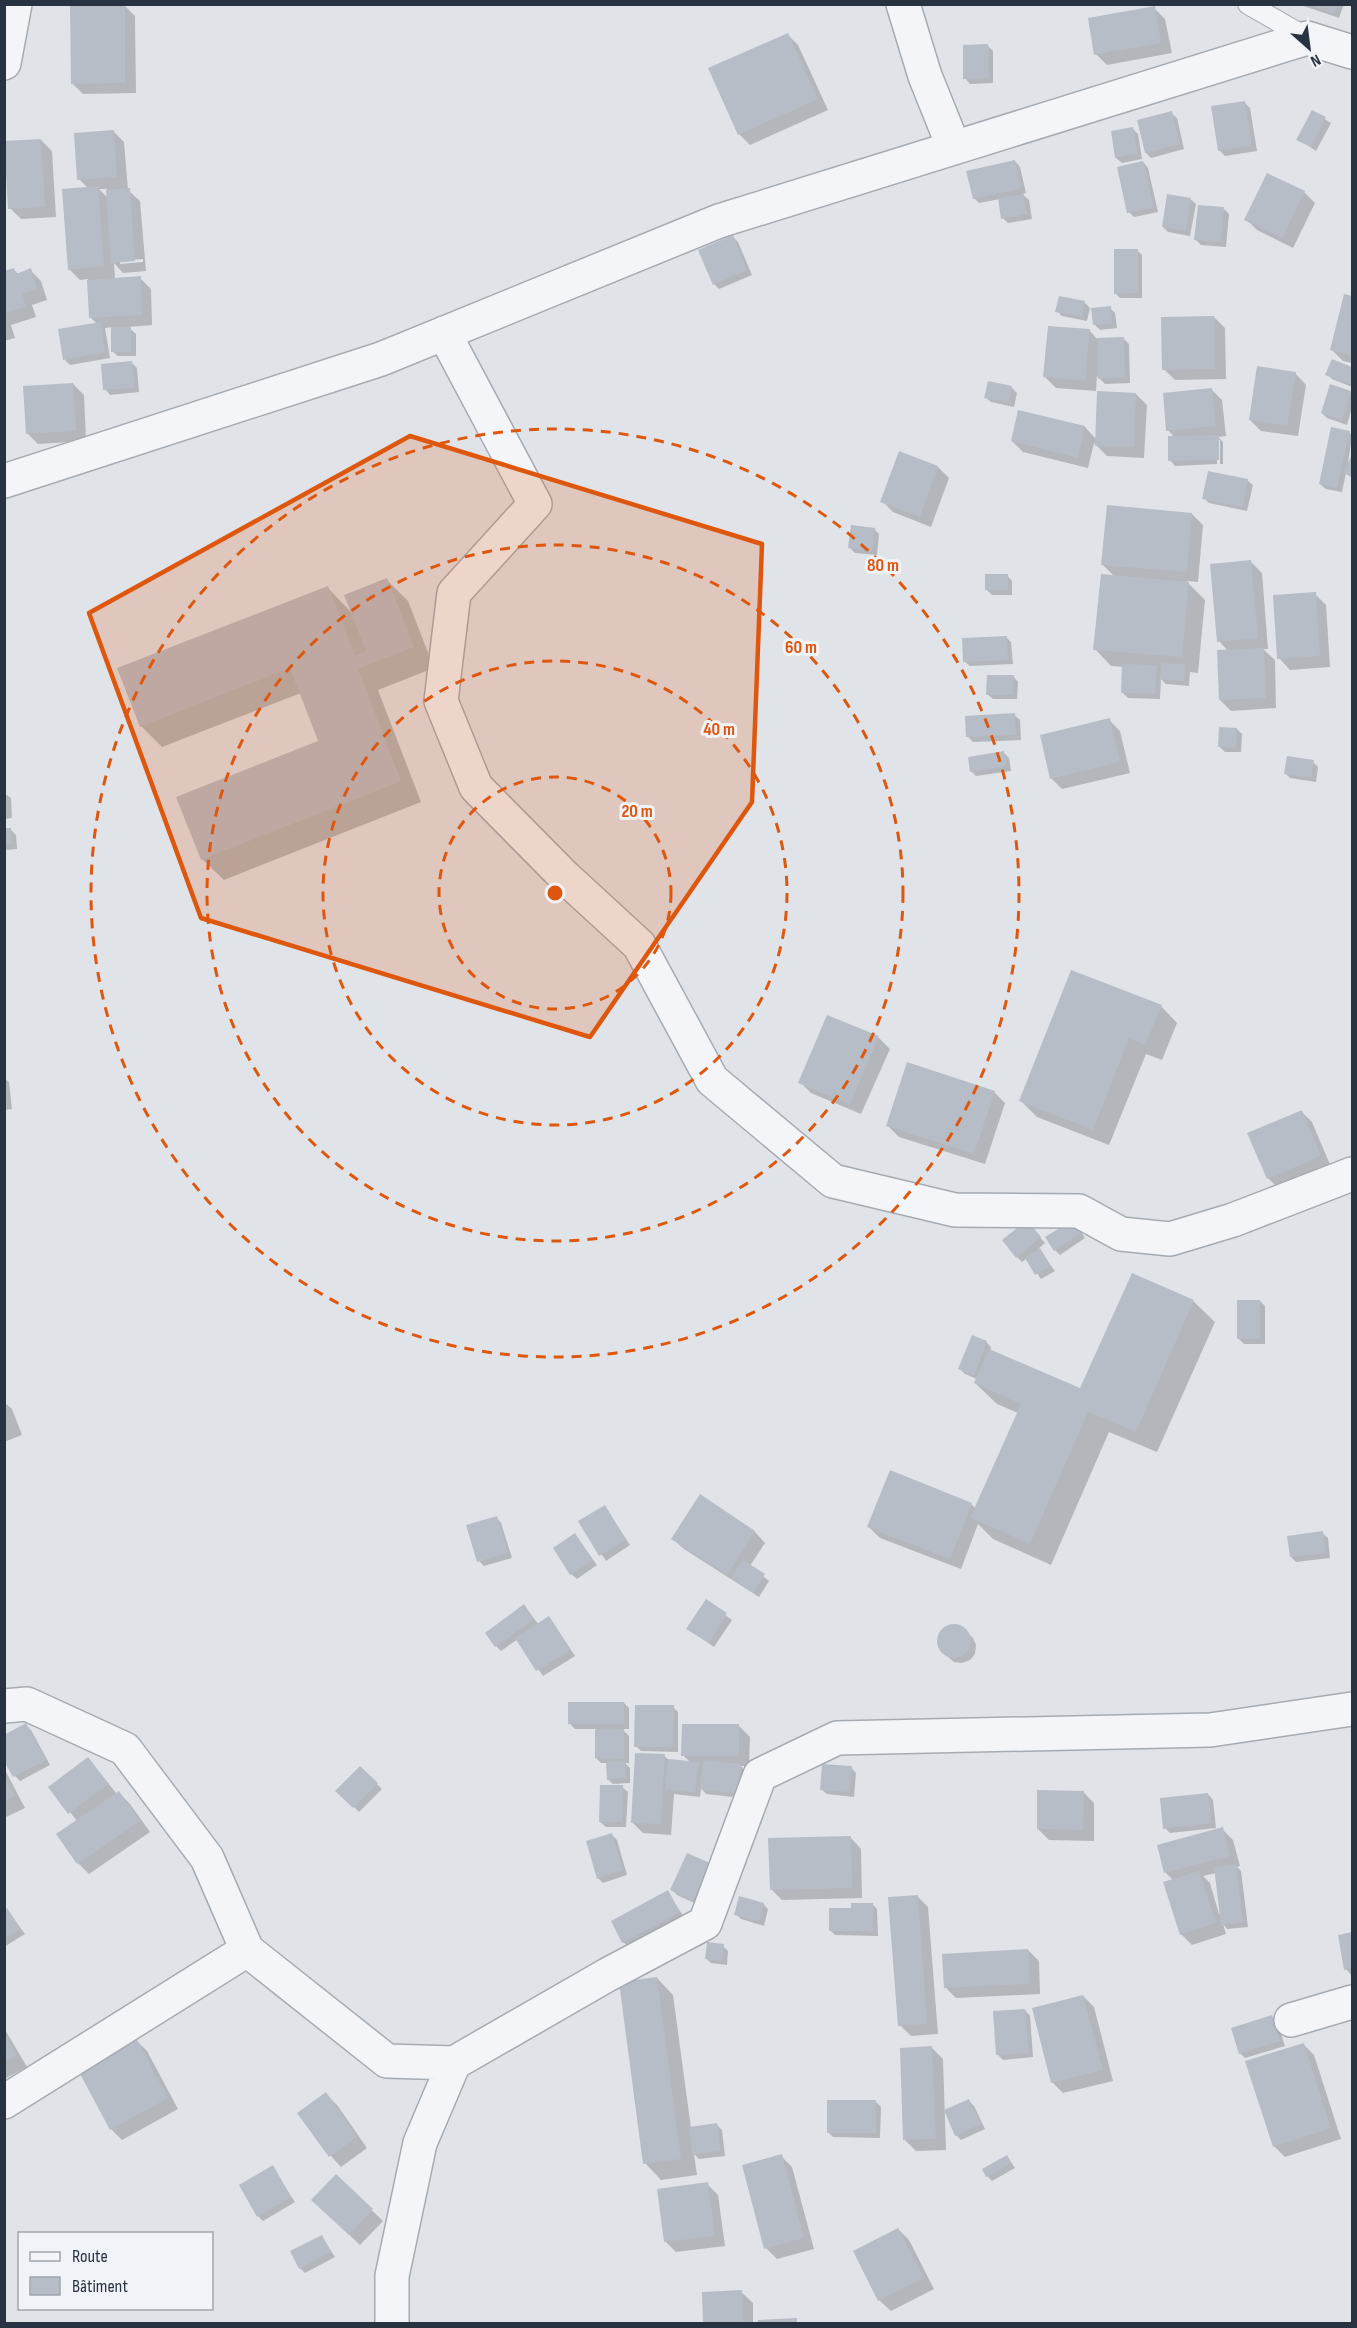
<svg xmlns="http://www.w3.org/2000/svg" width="1357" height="2328" font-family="'Sofia Sans Condensed',sans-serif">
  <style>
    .shadow { fill: #0003; fill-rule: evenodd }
    .building { fill: #b7bdc6 }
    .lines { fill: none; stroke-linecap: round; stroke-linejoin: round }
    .service-casing { stroke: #a5abb3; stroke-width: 22 }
    .minor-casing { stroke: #a5abb3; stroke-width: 36 }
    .service { stroke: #f3f5f8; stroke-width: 20 }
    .minor { stroke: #f3f5f8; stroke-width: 33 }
    .marked { fill: #de570f; fill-opacity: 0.2; stroke: #de570f; stroke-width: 4.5; stroke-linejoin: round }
    .ring { fill: none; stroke: #de570f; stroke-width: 3; stroke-dasharray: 10 8 }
    .centre { fill: #de570f; stroke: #f0f3f7; stroke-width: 3 }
    .ring-label { font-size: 18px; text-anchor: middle; font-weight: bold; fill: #de570f; stroke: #f0f3f7; stroke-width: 6; stroke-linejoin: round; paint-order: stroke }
  </style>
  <rect width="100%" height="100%" fill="#e0e4e9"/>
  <!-- shadow -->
  <path class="shadow" d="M1298 4H1344L1339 18Z
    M124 5 135 16 136 93 83 94 72 83Z
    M1154 8 1165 19 1172 53 1107 65 1096 54Z
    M787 34 798 45 828 110 750 145 739 134Z
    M988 46 993 51V83L970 84 965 78Z
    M1245 103 1250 108 1257 151 1225 156 1220 151Z
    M1313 112 1331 123 1316 151 1298 139Z
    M1171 113 1177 118 1184 149 1151 158 1146 153Z
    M1133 129 1138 134 1142 159 1122 163 1116 158Z
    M113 131 124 142 128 190 140 201 146 271 123 273 114 263 115 279 140 278 151 289 152 325 128 327 136 334V356H118L112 351 113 327 105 328 110 358 70 365 65 360 97 324 90 317 88 279 80 280 69 269 88 188 79 179ZM99 189H107L108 198ZM143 259V262L120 264V261Z
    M41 140 52 151 56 217 21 219 10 208Z
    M1015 161 1020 167 1026 193 1022 194 1029 200 1032 219 1008 223 1003 218 1000 199 979 203 974 198Z
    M1143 162 1148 168 1158 212 1134 217 1129 212Z
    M1304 192 1315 203 1293 248 1257 230 1246 219Z
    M1190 199 1196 204 1190 236 1168 232 1163 227Z
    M1224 209 1229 214 1226 247 1201 245 1195 239Z
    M733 237 738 242 752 275 719 289 714 284Z
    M1137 250 1142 255V298H1120L1115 293Z
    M14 270 18 274 30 270 41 281 47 300 32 305 36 317 11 325 15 338 4 341V272Z
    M1345 296 1352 297V363L1343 361 1332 350Z
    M1060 298 1085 303 1090 308 1087 321 1062 316 1057 311Z
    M1110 308 1115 313 1117 328 1100 330 1095 325Z
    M1214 317 1225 328 1226 379 1175 380 1164 369Z
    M1089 330 1098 340 1124 339 1129 344 1130 383 1105 384 1097 376 1096 391 1056 388 1045 377Z
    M1332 361 1352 368V387L1332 379 1327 374Z
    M132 363 137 368 139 392 110 395 105 389Z
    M1295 373 1306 385 1298 436 1261 431 1250 420Z
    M73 384 84 395 86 441 38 444 27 433Z
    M1011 387 1017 393 1014 407 991 402 985 397Z
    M1211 389 1222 400 1226 436 1218 437 1223 442V464H1220V440H1217V464L1175 466 1170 460 1175 438 1168 430Z
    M1351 392 1352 394V407L1347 425 1327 418 1322 413Z
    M1136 394 1147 405 1144 458 1107 456 1094 443 1088 468 1023 452 1012 441 1085 427 1096 439Z
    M1349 432 1352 436 1348 463 1352 457V478L1346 473 1342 492 1326 489 1320 484Z
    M900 453 938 467 949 478 931 527 893 512 882 501Z
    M1247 480 1253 485 1247 511 1209 503 1204 498Z
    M1192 514 1203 525 1198 582 1186 581 1205 600 1198 673 1190 672 1189 686 1166 684 1161 679 1160 699 1128 698 1123 693 1124 667 1111 666 1095 649 1115 577 1102 564Z
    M874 529 879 534 877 555 855 553 850 548Z
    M1251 562 1262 573 1268 649H1263L1275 660 1276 708 1231 711 1220 700 1228 651 1219 641Z
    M1007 575 1012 581V595H992L987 590Z
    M387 580 408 601 434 668 378 690 421 802 224 880 202 859 320 742 301 693 162 747 141 726 327 587 352 613Z
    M1315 594 1326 605 1330 667 1290 670 1279 658Z
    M1006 637 1011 642 1013 664 970 666 964 661Z
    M1013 676 1018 682 1017 699H993L987 694Z
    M1014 715 1020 720 1021 740 973 742 968 737Z
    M1109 720 1120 731 1130 773 1062 789 1051 778Z
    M1237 729 1242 734 1241 752H1225L1220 747Z
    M1004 753 1009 758 1011 771 976 776 971 771Z
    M1313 762 1318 767 1316 782 1290 778 1285 773Z
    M4 793 11 798 12 818 4 819Z
    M4 830H11L16 835 17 849 4 850Z
    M1161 1006 1177 1023 1162 1060 1146 1054 1109 1145 1037 1117 1020 1100Z
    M828 1017 879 1038 890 1049 861 1114 811 1093 800 1082Z
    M4 1078 9 1082 12 1109 4 1110Z
    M994 1092 1005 1103 985 1164 899 1137 888 1126Z
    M1301 1111 1312 1122 1331 1167 1279 1189 1268 1178Z
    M1078 1227 1085 1238 1060 1255 1055 1250Z
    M1032 1228 1045 1243 1038 1249 1055 1271 1041 1279 1027 1258 1022 1262 1017 1257Z
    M1193 1301 1215 1322 1157 1452 1109 1432 1051 1565 993 1539 978 1524 961 1569 880 1538 869 1527 971 1504 976 1509 1018 1413 997 1404 975 1383 977 1379 965 1374 960 1369 986 1342 991 1347 990 1351 1081 1390Z
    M1260 1301 1265 1306V1344H1244L1239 1339Z
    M4 1402 12 1409 22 1435 4 1442Z
    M700 1496 755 1532 765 1543 750 1566 769 1581 759 1597 684 1549 673 1539Z
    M605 1507 630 1545 606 1561 580 1522Z
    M496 1517 501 1523 512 1558 484 1566 479 1561Z
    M1322 1533 1328 1538 1330 1558 1296 1562 1291 1557Z
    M575 1535 597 1565 577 1579 571 1574Z
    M706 1601 732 1620 714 1647 688 1629Z
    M529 1612 539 1625 549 1618 575 1656 543 1676 518 1639 501 1651 496 1646Z
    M952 1625 960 1626 973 1638 976 1645 975 1654 970 1660 962 1663 954 1662 941 1651 938 1643 939 1635 944 1629Z
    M624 1703 629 1708V1729H622L629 1736V1763H625L630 1768V1783L613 1784 608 1779 607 1763H601L596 1758V1729H575L570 1724Z
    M673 1707 678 1712V1752L641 1751 636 1746Z
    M26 1725 31 1730 50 1765 20 1781 15 1776Z
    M739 1726 750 1737 749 1766H741L745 1771 742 1798 706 1794 701 1788 700 1797 674 1794 671 1835 643 1833 632 1822 664 1756 669 1760 690 1762 683 1755Z
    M88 1759 117 1794 119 1793 130 1804 150 1832 89 1874 78 1863 77 1821 50 1787Z
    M4 1768 25 1808 4 1818Z
    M360 1768 382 1789 359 1812 338 1791Z
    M851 1768 856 1773 854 1797 827 1794 821 1789Z
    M622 1787 628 1792 626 1827H606L600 1822Z
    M1083 1792 1094 1803V1841L1049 1840 1038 1829Z
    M1208 1794 1213 1800 1216 1828 1170 1833 1165 1828Z
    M1222 1829 1233 1840 1240 1866 1237 1867 1241 1871 1248 1927 1227 1929 1223 1924 1226 1934 1192 1945 1181 1934 1173 1880 1165 1872ZM1216 1873 1221 1914H1219L1210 1883 1203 1876Z
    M612 1835 617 1840 627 1875 603 1883 598 1878Z
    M850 1837 861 1849 862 1898 782 1900 771 1889Z
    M709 1865 699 1905 677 1895 672 1889Z
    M667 1892 684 1917 629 1947 623 1942Z
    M917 1896 928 1907 938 2034 911 2036 900 2025Z
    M763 1904 768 1909 764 1926 741 1919 736 1914Z
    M872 1904 877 1909 878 1936 835 1935 830 1930 852 1909Z
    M7 1910 25 1934 4 1947V1911Z
    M1352 1934V1976L1346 1969 1339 1936Z
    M723 1946 728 1951 727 1965 711 1963 706 1958Z
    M1028 1950 1039 1961 1040 1994 956 1998 945 1987Z
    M657 1978 673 1995 691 2128 717 2125 722 2130 725 2156 699 2159 694 2154 697 2175 661 2180 645 2163Z
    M1083 1996 1094 2007 1113 2081 1063 2093 1052 2082Z
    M1025 2010 1030 2016 1033 2057 1003 2060 998 2055Z
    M1272 2017 1277 2022 1285 2046 1245 2058 1240 2053Z
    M4 2028 27 2067 4 2079Z
    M136 2040 147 2051 178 2109 122 2140 111 2129Z
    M1303 2044 1314 2055 1341 2139 1285 2157 1274 2146Z
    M932 2048 943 2059 946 2150 916 2151 905 2140Z
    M326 2094 337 2105 367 2148 341 2167 331 2156Z
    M969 2101 974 2106 985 2129 961 2140 956 2135Z
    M876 2102 881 2107 880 2138 833 2137 828 2132Z
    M781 2156 792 2167 814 2249 777 2259 766 2248Z
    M1007 2156 1015 2168 992 2181 987 2176Z
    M272 2167 295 2202 263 2221 258 2216Z
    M336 2176 383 2221 360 2245 323 2210Z
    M707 2184 718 2195 725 2246 676 2252 665 2241Z
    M898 2229 909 2240 934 2289 891 2311 880 2301 855 2252Z
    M322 2237 335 2257 305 2273 300 2268Z
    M741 2292 753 2303V2324H705Z"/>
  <!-- building -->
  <path class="building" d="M125 4V83L71 84 70 5Z
    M1307 4H1338L1334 14Z
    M1155 6 1161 43 1094 55 1088 18Z
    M788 33 818 99 738 135 708 68Z
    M988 44 989 78 963 79V45Z
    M1245 101 1252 146 1218 151 1211 106Z
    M1312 110 1326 117 1311 147 1296 140Z
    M1172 111 1180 144 1145 153 1137 120Z
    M1133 127 1138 154 1115 158 1111 131Z
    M114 130 117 177 77 180 74 133Z
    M41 139 45 207 8 209 4 141Z
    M1015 160 1021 188 973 199 966 171Z
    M1143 161 1154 207 1127 213 1117 167Z
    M1267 173 1305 191 1282 238 1244 220Z
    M98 186 104 266 68 270 62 189Z
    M130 188 135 261 111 263 106 190Z
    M1024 194 1027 214 1001 219 998 198Z
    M1167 194 1191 198 1186 231 1162 227Z
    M1198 205 1224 207 1221 242 1194 240Z
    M733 235 747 270 713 285 698 250Z
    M1114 249H1138V293L1114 294Z
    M14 268 16 274 31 268 37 289 22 294 26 307 4 313V271Z
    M141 276 142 315 89 318 87 280Z
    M1344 294 1352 296V356L1330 350Z
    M1059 296 1085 301 1082 317 1055 312Z
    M1111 306 1112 324 1093 325 1091 308Z
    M1214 316 1215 369 1162 370 1161 317Z
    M101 322 105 353 63 360 58 329Z
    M1048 326 1090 329 1085 381 1043 377Z
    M111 327H131V352H111Z
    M1124 337 1125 378 1098 379 1097 338Z
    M1332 359 1352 367V385L1325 375Z
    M132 361 135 388 103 390 101 364Z
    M1257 366 1296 372 1287 426 1249 420Z
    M988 381 1012 386 1009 402 984 398Z
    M73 383 76 431 26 434 23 386Z
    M1330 384 1351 391 1342 420 1321 413Z
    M1212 388 1216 426 1166 431 1163 393Z
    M1097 391 1136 393 1134 447 1095 446Z
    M1018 410 1085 426 1078 458 1011 441Z
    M1331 427 1350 431 1337 488 1319 484Z
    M1219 435V460L1168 461V436Z
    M899 451 938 466 920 517 880 502Z
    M1352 454V477L1344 473Z
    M1208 471 1248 479 1243 507 1202 499Z
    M1107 505 1192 513 1187 572 1101 565Z
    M851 525 875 528 872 551 848 548Z
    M1251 560 1258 638 1217 642 1210 564Z
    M985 574H1008V590H985Z
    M1101 574 1189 582 1182 657 1093 650Z
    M387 578 414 647 358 669 401 781 201 860 176 797 318 741 290 668 140 727 117 668 328 586 355 656 366 651 344 595Z
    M1316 592 1320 656 1277 659 1273 595Z
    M1007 636 1008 660 963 662 962 638Z
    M1264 648 1266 698 1219 700 1217 650Z
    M1161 663 1185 664 1184 681 1160 679Z
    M1122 664 1157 665 1155 694 1121 693Z
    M987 675H1014L1013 695H986Z
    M1015 713 1016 735 966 737 965 716Z
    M1110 718 1120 762 1050 779 1040 735Z
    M1219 727 1237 728 1236 748 1218 747Z
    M1004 751 1006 766 970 772 968 757Z
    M1287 756 1314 760 1311 778 1284 774Z
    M4 828H11L12 844 4 845Z
    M1071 970 1162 1005 1145 1045 1129 1038 1093 1130 1019 1101Z
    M827 1015 879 1036 850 1104 798 1083Z
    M907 1062 995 1091 974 1154 886 1126Z
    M1302 1110 1321 1156 1267 1179 1247 1133Z
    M1027 1220 1041 1237 1016 1258 1002 1240Z
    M1073 1220 1081 1233 1054 1251 1045 1237Z
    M1040 1248 1051 1266 1035 1275 1025 1258Z
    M1132 1273 1194 1300 1136 1432 1088 1412 1030 1544 970 1518 1021 1404 974 1383 989 1349 1080 1388Z
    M1237 1300H1260V1339H1237Z
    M972 1335 987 1341 974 1376 958 1369Z
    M890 1470 972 1503 950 1559 867 1527Z
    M700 1494 755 1531 727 1575 671 1539Z
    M605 1505 626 1540 599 1556 578 1521Z
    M497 1516 508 1553 477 1562 466 1525Z
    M1323 1531 1326 1553 1290 1557 1287 1536Z
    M575 1533 593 1560 570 1575 553 1548Z
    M743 1560 765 1574 753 1593 731 1578Z
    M706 1599 727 1613 709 1643 686 1629Z
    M524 1604 534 1619 495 1647 485 1633Z
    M549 1616 571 1650 536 1671 515 1638Z
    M937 1641a17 17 0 1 1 34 0a17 17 0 1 1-34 0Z
    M568 1702H624V1724H568Z
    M635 1705H674L673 1747H634Z
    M26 1723 46 1760 13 1777 4 1761V1735Z
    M682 1724H739V1756H681Z
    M624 1729V1759L595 1758V1730Z
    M635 1753 665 1754 661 1824 631 1823Z
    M88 1757 109 1784 68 1814 48 1787Z
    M668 1759 699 1762 695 1793 665 1789Z
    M703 1760 741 1764 737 1794 700 1789Z
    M625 1761 626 1778 607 1780 606 1762Z
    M822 1764 852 1766 849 1792 820 1790Z
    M360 1766 378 1783 353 1808 335 1791Z
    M4 1776 15 1796 4 1802Z
    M600 1785H623L622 1822H599Z
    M1037 1790 1084 1791 1083 1830 1037 1829Z
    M119 1791 140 1821 77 1864 56 1834Z
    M1208 1793 1212 1823 1163 1829 1160 1798Z
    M1223 1827 1230 1856 1164 1873 1157 1845Z
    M612 1833 623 1870 597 1879 586 1841Z
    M851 1836 852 1888 770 1890 768 1838Z
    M687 1853 710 1863 693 1901 670 1890Z
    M1236 1864 1243 1922 1221 1925 1214 1867Z
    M1199 1871 1216 1923 1180 1935 1163 1882Z
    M668 1890 680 1912 622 1943 611 1921Z
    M918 1895 927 2024 898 2026 888 1897Z
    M739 1896 764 1903 759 1921 734 1915Z
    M851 1903H873V1931H829V1908H851Z
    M7 1908 21 1929 4 1939V1909Z
    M1352 1932V1968L1344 1970 1338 1935Z
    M707 1942 724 1944 722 1961 705 1959Z
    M1028 1949 1030 1984 944 1988 942 1954Z
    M657 1977 681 2159 643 2164 619 1982Z
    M1083 1995 1103 2070 1051 2083 1032 2008Z
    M1025 2009 1029 2053 996 2055 993 2011Z
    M1272 2015 1280 2041 1239 2054 1231 2028Z
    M4 2033 17 2055 4 2062Z
    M136 2038 168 2098 110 2130 78 2070Z
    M1304 2043 1331 2128 1273 2147 1245 2061Z
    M932 2046 936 2139 903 2140 900 2048Z
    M326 2092 357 2137 329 2157 297 2113Z
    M969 2099 981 2124 955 2136 944 2110Z
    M827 2100H876V2133H827Z
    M717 2123 721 2151 692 2154 689 2127Z
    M782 2154 804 2238 764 2249 742 2165Z
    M1007 2155 1011 2163 986 2177 982 2169Z
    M273 2165 291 2197 257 2217 239 2185Z
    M336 2174 373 2209 349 2235 311 2200Z
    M708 2182 715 2236 664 2242 657 2189Z
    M898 2228 924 2278 878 2301 853 2251Z
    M322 2235 331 2252 299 2269 290 2251Z
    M742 2290 743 2324H703L702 2292Z
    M797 2318V2324H758V2320Z"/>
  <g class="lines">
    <defs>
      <path id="service" d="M1248 4 1307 38"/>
      <path id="minor" d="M903 4 925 76 954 148
        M4 63 15 4
        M444 333 535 504 454 593 441 701 476 787 565 877 639 945 712 1080 833 1181 955 1210 1079 1211 1121 1234 1170 1239 1233 1220 1352 1174
        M4 481 381 359 719 221 1307 38 1352 52
        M4 1706 27 1704 125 1749 207 1858 247 1950 387 2061 454 2063 607 1975 705 1923 760 1775 837 1738 1210 1730 1352 1709
        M1291 2020 1352 2002
        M4 2102 247 1950
        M392 2324V2276L420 2143 454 2063"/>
    </defs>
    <!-- service casing -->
    <use href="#service" class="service-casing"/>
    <!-- minor casing -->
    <use href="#minor" class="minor-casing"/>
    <!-- service -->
    <use href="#service" class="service"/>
    <!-- minor -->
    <use href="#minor" class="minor"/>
  </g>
  <!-- marked area -->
  <path class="marked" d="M410 436 762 544 752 802 590 1037 201 918 89 613Z"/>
  <!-- distance rings -->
  <g class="ring">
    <circle cx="555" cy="893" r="116"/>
    <circle cx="555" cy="893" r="232"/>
    <circle cx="555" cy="893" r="348"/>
    <circle cx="555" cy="893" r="464"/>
  </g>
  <circle cx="555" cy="893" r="9" class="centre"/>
  <g class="ring-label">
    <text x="883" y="571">80 m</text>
    <text x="801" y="653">60 m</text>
    <text x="719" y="735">40 m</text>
    <text x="637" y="817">20 m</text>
  </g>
  <!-- border -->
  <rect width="1357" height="2328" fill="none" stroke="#293241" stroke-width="12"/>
  <!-- legend -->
  <rect x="18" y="2232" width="195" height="78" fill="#f0f3f7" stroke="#a0a6ae" stroke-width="1.5"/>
  <rect x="30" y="2252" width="30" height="9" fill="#f3f5f8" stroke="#a0a6ae" stroke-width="1.5"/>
  <text x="72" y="2262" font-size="18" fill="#293241">Route</text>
  <rect x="30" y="2277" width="30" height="18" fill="#b7bdc6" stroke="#a0a6ae" stroke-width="1.5"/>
  <text x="72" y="2292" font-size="18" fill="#293241">Bâtiment</text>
  <!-- north arrow -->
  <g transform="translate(1309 48) rotate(152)" stroke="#f0f3f7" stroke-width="4.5" paint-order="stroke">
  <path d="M0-4.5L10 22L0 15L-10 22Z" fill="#293241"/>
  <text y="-9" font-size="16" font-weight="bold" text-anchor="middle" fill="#293241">N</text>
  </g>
</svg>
